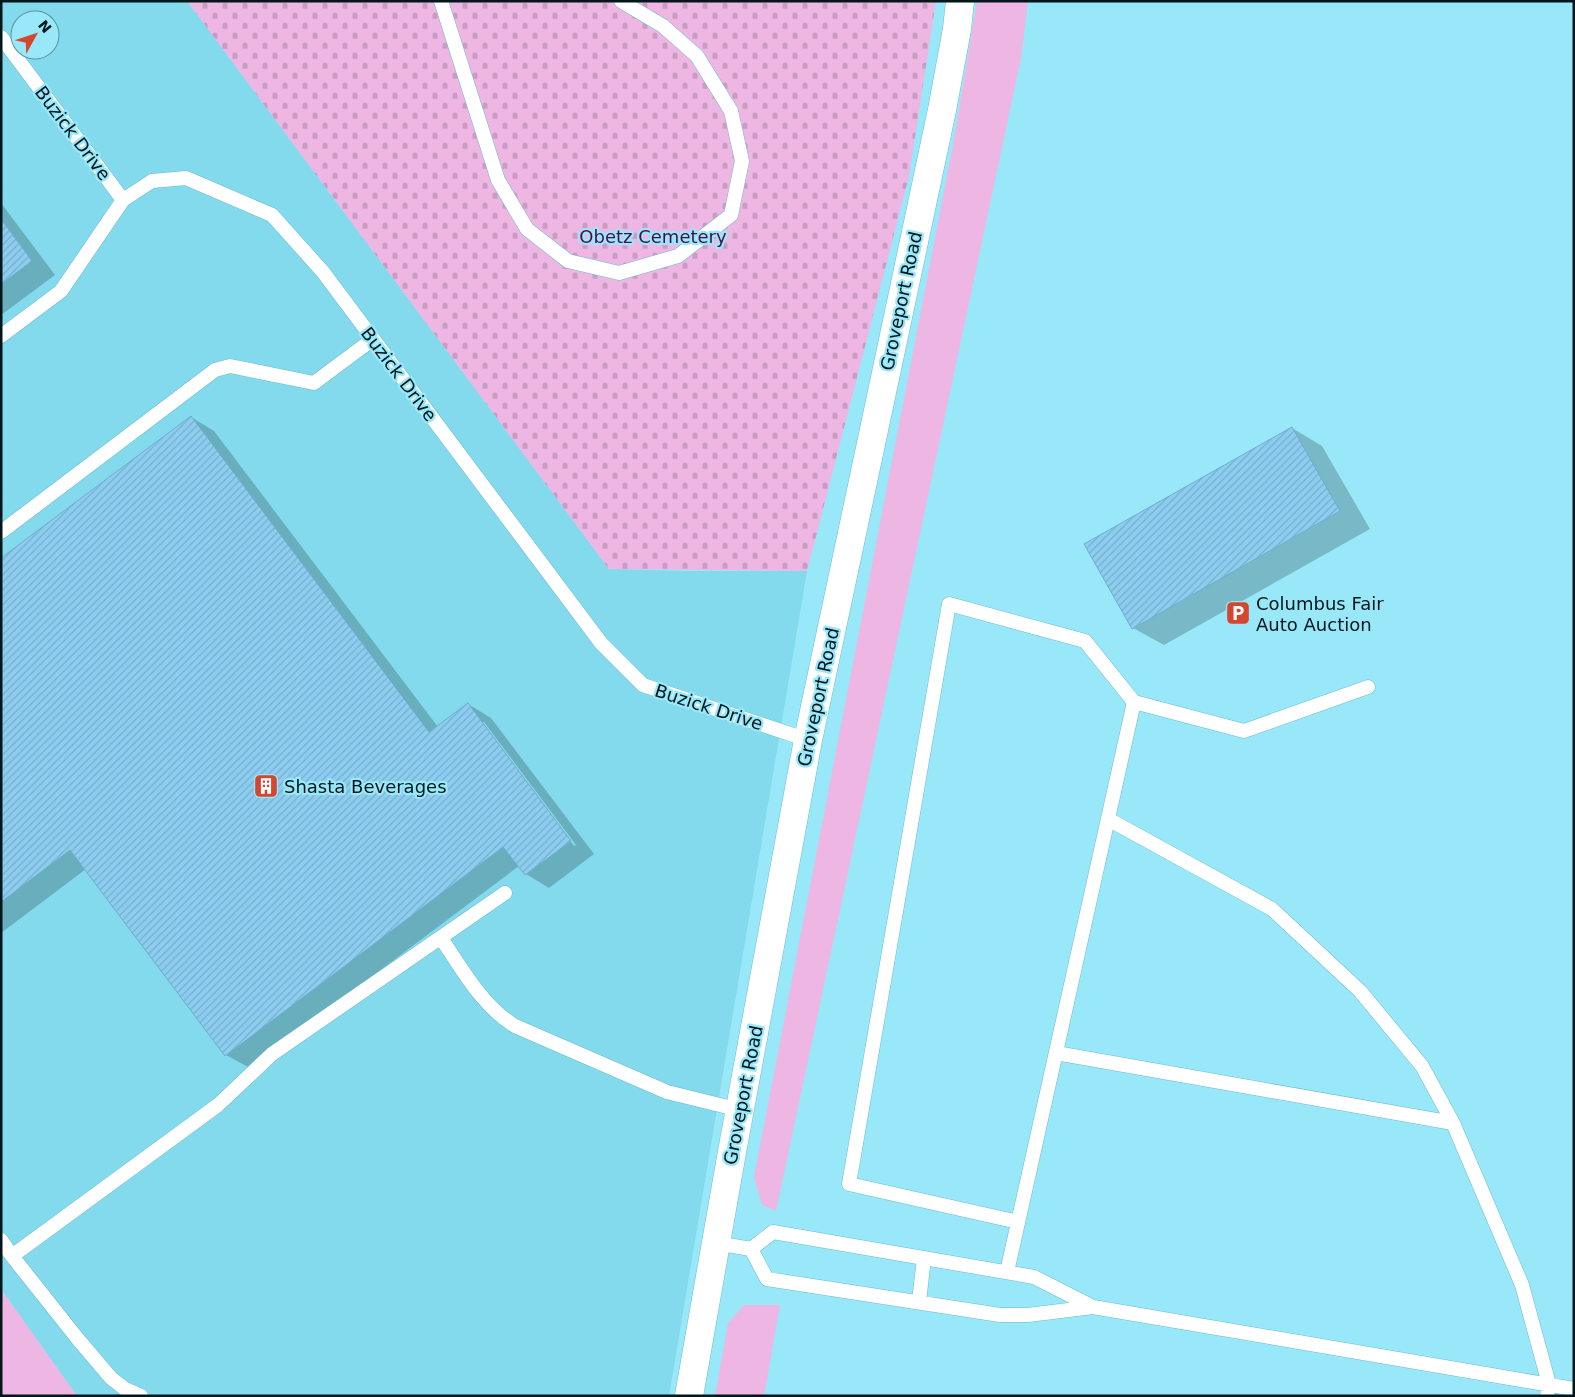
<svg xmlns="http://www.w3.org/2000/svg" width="1575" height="1397" font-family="'DejaVu Sans',sans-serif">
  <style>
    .built { fill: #82daec; fill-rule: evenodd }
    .grass { fill: #eeb6e3 }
    .cemetery { fill: url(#cemetery-stones) }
    .shadow { fill: #0003; fill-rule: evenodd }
    .building { fill: url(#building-hatch); stroke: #6eadcf }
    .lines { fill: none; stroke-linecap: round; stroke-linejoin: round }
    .service-casing { stroke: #6dbccd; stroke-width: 15 }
    .primary-casing { stroke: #6dbccd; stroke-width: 29 }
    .service { stroke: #fff; stroke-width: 14 }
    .primary { stroke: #fff; stroke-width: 28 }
    .labels { text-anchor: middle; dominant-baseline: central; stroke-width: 4.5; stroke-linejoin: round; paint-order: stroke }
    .street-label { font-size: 18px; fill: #00161a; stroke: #98e8f9 }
    .park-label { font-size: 18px; fill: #4d0a47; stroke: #98e8f9 }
    .poi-label { font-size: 18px; fill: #00161a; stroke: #98e8f9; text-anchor: start }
  </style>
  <defs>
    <pattern id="cemetery-stones" width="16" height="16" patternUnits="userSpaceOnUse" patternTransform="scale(1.25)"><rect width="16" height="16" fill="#eeb6e3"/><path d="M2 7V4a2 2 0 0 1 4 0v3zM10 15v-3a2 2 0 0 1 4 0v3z" fill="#ca9cc2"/></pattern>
    <pattern id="building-hatch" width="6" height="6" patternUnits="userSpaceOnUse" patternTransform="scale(1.25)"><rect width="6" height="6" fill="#8dcdf0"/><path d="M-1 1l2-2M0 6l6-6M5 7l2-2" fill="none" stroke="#78afcd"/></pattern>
  </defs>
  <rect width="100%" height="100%" fill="#98e8f9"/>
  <!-- built -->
  <path class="built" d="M1 1H187L609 569 686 571H807L669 1396H77L1 1289ZM20 20H50V50H20Z"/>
  <!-- grass -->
  <path class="grass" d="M977 1H1028L1021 58 776 1211 762 1205 754 1177 955 134Z
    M1 1289 77 1396H1Z
    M744 1305H780L764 1396H715L728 1323Z"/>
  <!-- cemetery -->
  <path class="cemetery" d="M187 1H936L909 176 807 571 609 569Z"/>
  <!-- shadow -->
  <path class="shadow" d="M1 203 55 275 1 315Z
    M191 417 214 431 438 727 468 704 491 718 594 854 549 888 526 874 519 866 250 1068 226 1055 86 869 1 933V560ZM481 722H484L576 845 574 846Z
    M1292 428 1322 446 1370 529 1164 645 1133 628Z"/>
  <!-- building -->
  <path class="building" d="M1 219 32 261 1 284Z
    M191 416 429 732 468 703 571 841 525 875 503 847 225 1056 70 850 1 902V558Z
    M1292 427 1340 511 1132 629 1084 544Z"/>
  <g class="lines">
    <defs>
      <path id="service" d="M441 1 498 180 527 229 568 261 619 273 678 256 731 215 742 161 731 111 697 56 663 26 621 1
        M1 37 123 200 152 181 186 178 272 215 323 272 601 643 643 685 808 740
        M1 336 61 291 123 200
        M1 532 215 370 230 366 314 383 373 339
        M1134 702 1244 731 1368 687
        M1108 819 1272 909 1360 991 1422 1066 1453 1123 1522 1285 1549 1384 1547 1396
        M441 938C462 969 482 1006 515 1026L667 1092 740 1110
        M1056 1053 1453 1123
        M1 1240 12 1256
        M716 1243 751 1249 773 1232 1034 1277 1093 1307 1028 1315H1000L767 1279 751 1249
        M1007 1272 1134 702 1085 641 949 604 849 1184 1018 1222
        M919 1302 924 1258
        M1093 1307 1574 1389
        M141 1396 125 1389 111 1378 77 1338 12 1256 218 1105 272 1054 505 893"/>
      <path id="primary" d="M689 1396 732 1152 808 740 942 110 957 29 960 1"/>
    </defs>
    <!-- service casing -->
    <use href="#service" class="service-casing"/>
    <!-- primary casing -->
    <use href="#primary" class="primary-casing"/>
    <!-- service -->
    <use href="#service" class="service"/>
    <!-- primary -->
    <use href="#primary" class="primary"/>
  </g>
  <!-- icons -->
  <defs>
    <symbol id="parking-square" viewBox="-11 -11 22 22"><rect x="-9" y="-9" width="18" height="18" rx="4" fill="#d3472e" stroke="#98e8f9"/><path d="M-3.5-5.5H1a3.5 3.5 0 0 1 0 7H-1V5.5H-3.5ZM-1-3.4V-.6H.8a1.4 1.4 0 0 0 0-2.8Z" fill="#fff"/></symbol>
    <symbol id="building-square" viewBox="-11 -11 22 22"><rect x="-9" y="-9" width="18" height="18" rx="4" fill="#d3472e" stroke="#98e8f9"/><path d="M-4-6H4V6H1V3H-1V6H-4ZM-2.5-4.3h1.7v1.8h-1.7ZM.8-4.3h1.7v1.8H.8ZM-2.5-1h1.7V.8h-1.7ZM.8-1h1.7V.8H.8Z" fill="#fff"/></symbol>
  </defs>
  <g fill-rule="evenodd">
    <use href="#parking-square" x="1224" y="599" width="28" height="28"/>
    <use href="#building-square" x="252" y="772" width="28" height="28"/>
  </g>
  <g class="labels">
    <!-- street labels -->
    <g class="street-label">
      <text transform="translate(73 133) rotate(53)">Buzick Drive</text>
      <text transform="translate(901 301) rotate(-78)">Groveport Road</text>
      <text transform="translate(399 374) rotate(53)">Buzick Drive</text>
      <text transform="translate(818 697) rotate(-78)">Groveport Road</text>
      <text transform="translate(709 707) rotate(18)">Buzick Drive</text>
      <text transform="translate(743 1095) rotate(-79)">Groveport Road</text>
    </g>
    <!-- park labels -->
    <g class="park-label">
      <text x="653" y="236">Obetz Cemetery</text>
    </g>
    <!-- poi labels -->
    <g class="poi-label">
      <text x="1256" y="603">Columbus Fair<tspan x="1256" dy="21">Auto Auction</tspan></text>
      <text x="284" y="786">Shasta Beverages</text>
    </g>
  </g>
  <!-- border -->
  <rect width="1575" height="1397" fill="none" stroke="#00161a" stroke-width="5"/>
  <!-- north arrow -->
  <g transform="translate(35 35) rotate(50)"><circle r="24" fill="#98e8f9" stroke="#5b94a0"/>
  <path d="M0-4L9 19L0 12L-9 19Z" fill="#d3472e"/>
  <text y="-8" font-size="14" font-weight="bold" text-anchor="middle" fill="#00161a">N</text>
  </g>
</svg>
